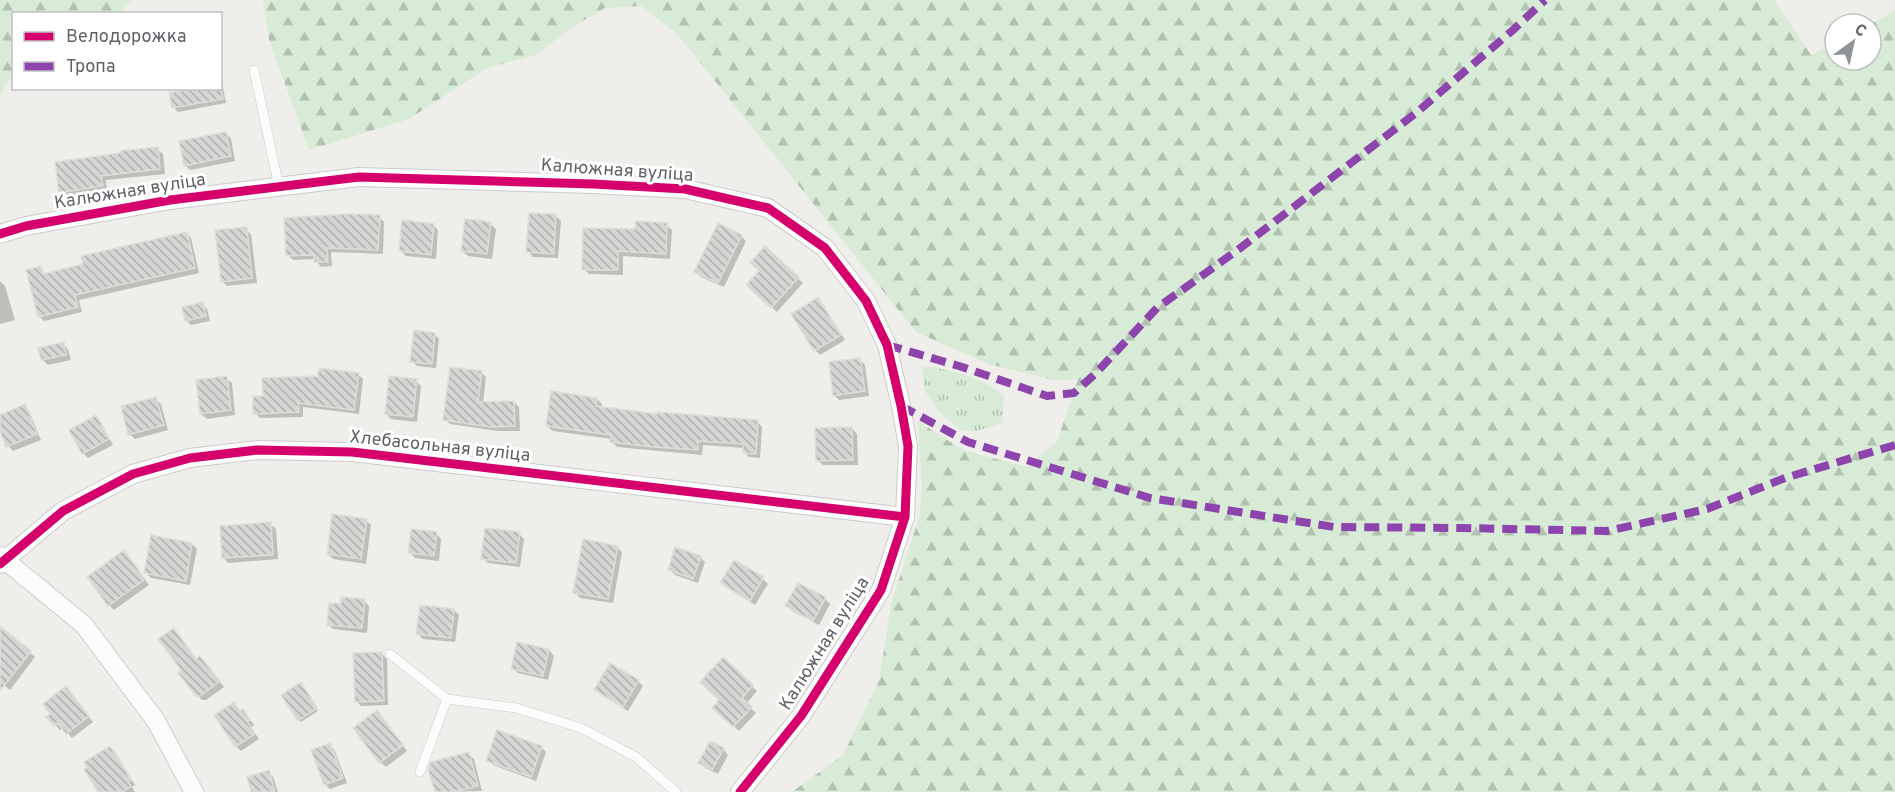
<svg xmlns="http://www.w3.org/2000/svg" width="1895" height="792" font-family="Overpass,sans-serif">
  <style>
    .grass { fill: url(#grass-tufts) }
    .forest { fill: url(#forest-firs) }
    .shadow { fill: #0003 }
    .building { fill: url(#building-back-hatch); stroke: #deddd9; stroke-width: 1.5 }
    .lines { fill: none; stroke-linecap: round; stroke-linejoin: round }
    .lane-casing { stroke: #cbcccc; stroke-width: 10 }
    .street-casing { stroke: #cbcccc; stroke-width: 20 }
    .lane { stroke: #fdfcfc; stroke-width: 9 }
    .street { stroke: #fdfcfc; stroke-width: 18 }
    .quiet { stroke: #8e44ad; stroke-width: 8; stroke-dasharray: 15 8; stroke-linecap: butt }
    .cycleway-casing { stroke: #fff; stroke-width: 13 }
    .cycleway { stroke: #d6006c; stroke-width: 9 }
    .labels { text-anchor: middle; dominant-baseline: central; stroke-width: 6; stroke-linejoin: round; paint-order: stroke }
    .street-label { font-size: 18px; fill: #5f6368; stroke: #fff }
  </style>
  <defs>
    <pattern id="grass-tufts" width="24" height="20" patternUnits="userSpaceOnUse" patternTransform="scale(1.5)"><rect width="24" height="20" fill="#d8ebd6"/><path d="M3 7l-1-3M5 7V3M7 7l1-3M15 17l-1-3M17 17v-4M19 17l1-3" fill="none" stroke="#b2c2b1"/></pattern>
    <pattern id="forest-firs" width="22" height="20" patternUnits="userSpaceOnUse" patternTransform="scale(1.5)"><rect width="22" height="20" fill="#d8ebd6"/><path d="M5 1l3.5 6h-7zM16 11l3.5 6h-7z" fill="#b2c2b1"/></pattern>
    <pattern id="building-back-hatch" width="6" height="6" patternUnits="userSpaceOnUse" patternTransform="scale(1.5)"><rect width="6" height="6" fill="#d6d5d3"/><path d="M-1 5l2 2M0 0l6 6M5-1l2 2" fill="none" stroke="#b1b0af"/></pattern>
  </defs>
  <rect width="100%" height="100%" fill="#efeeea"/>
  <!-- grass -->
  <path class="grass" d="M922 366C955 370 976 376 1004 395L1002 423 977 431H963L940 413 925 391Z"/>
  <!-- forest -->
  <path class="forest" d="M0 0H131L118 13 14 14 13 78 5 83 0 99Z
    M263 0H1774L1811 55 1835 43V60H1871V24L1895 11V792H792L843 755 879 680 892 601 919 518 922 489 918 421 963 450 1026 467 1057 442 1078 379 1054 380 989 364 916 332 678 35 641 6 605 8 574 26 535 55 487 68 409 119 309 150 269 40Z"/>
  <!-- shadow -->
  <path class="shadow" d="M220 73 226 103 178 112 174 108 171 94 220 88Z
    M226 133 231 139 235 161 190 170 185 165Z
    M157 149 163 154 165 174 106 180 107 191 66 197 61 192Z
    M556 216 561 221 558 258 533 257 528 251Z
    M379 217 384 222 383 254 331 252 332 266 321 267 315 259 293 260 288 255Z
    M490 224 496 229 492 259 468 256 462 251Z
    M433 225 438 230 436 259 406 256 401 251Z
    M667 225 672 230 670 259 623 256V275L589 274 584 269 637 230Z
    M246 229 251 234 257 283 227 286 222 281Z
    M186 233 191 238 199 273 79 300 82 312 44 321 39 316 40 268 46 275 85 265Z
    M741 236 746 241 724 287 701 277 696 272Z
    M765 248 803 283 777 312 748 285 760 271Z
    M0 281 5 286 15 320 0 324Z
    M818 299 823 304 845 340 820 355 815 350Z
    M202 304 207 309 210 321 191 325 186 320Z
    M434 334 439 339 436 368 417 366 412 361Z
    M63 344 68 349 71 360 48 365 43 360Z
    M860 360 865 365 869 396 839 400 834 395Z
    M481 372 486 377 483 403 514 402 519 407 520 431H498L450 424 445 419Z
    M358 374 363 379 359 414 303 407V417L260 418 255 413 264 398Z
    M226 378 232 383 235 415 207 419 201 414Z
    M416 381 421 386 417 422 391 419 386 414Z
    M155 398 161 404 168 430 135 439 130 434Z
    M597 399 602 404 601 408 659 415 757 421 762 427 760 458 749 457 744 452V448L703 445 702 455 617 447 612 442V439L553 431 547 426Z
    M24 406 29 411 41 440 13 451 8 446 0 427V416Z
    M96 417 101 422 113 445 88 458 83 453Z
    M852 428 857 434 858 465H823L817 460Z
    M366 520 371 525 366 564 333 559 328 554Z
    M270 524 276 529 278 559 228 563 223 557Z
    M436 533 441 539 439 561 415 558 410 553Z
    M519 534 524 539 520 567 488 563 483 558Z
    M192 544 197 549 190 585 151 578 146 573Z
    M617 547 622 552 613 603 580 598 575 592Z
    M129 557 149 585 114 610 109 605Z
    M700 557 705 562 698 583 675 575 670 570Z
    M763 579 768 584 755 605 727 588 722 583Z
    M825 599 830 604 819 625 792 611 787 606Z
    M364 601 369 606 367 633 333 629 328 624 342 606Z
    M454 610 459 615 455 642 423 639 418 634Z
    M0 628 35 657 10 690 0 682Z
    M549 650 554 656 548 680 518 673 513 668Z
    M382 654 387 659 388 705 361 706 356 701Z
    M723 659 757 691 746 704 756 713 739 731 714 707 721 700Z
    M197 660 205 663 224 687 206 700H202L197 695Z
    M638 681 643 686 628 711 601 695 596 690Z
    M303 686 318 711 301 722 299 720Z
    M71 693 93 722 72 738 63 728 60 730 48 717Z
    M234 704 241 712 243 711 248 716 254 725 251 727 259 739 241 751 236 746Z
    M382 717 407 751 386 767 380 762Z
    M329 744 334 749 347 783 330 789 325 784Z
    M110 747 115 752 135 785 132 787 135 792H100Z
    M541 747 546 752 536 781 493 765 488 760Z
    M723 749 728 755 718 774 705 768 700 762Z
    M469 754 474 759 482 791 436 792Z
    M268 772 273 777 278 792H253Z"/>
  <!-- building -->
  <path class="building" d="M194 88H221L223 99 172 108 169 93Z
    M226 132 231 156 184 166 179 141Z
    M158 147 160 169 101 176 103 186 59 193 55 162 120 153V151Z
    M529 213 556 214 554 254 526 252Z
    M347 214 380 215 378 250 327 248 328 262H314V255L286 256 284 218Z
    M465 219 491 222 487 254 461 251Z
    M402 220 434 224 431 255 399 251Z
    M636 221 667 223 666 254 618 251V270H582L583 228 635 229Z
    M718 223 742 235 718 283 694 272Z
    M247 227 252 278 221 282 215 230Z
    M187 232 195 268 75 295 78 307 38 317 26 270 41 266 43 274 83 264 81 256Z
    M765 246 799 277 771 308 746 285 759 271 750 263Z
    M818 297 841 335 814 351 791 314Z
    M203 302 206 316 185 321 182 307Z
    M414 330 435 333 432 364 410 362Z
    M64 342 66 355 41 360 38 348Z
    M860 358 865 391 833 396 829 362Z
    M450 367 482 371 478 402 514 401 515 426 491 427 443 420Z
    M319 368 359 373 354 410 298 403 299 412 253 414V396H263L262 378 318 376Z
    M227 376 231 410 200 414 196 380Z
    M389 376 417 379 413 417 385 414Z
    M551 391 597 398 596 406 657 414 658 412 758 420 756 454 743 453V444L698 441V450L654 447 610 442 611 435 546 426Z
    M156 397 164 425 128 435 121 406Z
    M25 404 37 434 6 447 0 431V415Z
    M96 415 109 439 82 454 69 430Z
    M852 427 853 460 816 461 815 428Z
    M332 514 367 519 361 559 327 554Z
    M271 522 273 555 222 558 220 526Z
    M485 528 520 532 516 563 481 559Z
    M411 529 437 532 434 556 408 553Z
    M151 535 192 543 186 581 144 573Z
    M583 539 618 546 608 599 573 593Z
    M675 547 701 556 693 579 668 570Z
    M124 550 145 579 108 606 87 577Z
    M734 560 764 577 750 601 720 583Z
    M798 583 826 597 813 621 785 606Z
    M341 597 365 599 362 628 327 625 329 603 341 604Z
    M420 605 454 609 451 638 416 634Z
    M0 626 31 651 0 691Z
    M174 628 196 659 200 656 220 681 200 696H196L178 673 181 670 158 639Z
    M517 642 549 649 543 676 511 669Z
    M382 652 384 701 355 702 353 653Z
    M723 657 753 685 742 698 752 707 733 727 712 708 719 700 700 682Z
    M610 663 639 680 623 707 594 690Z
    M301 682 317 708 298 721 281 695Z
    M66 686 89 716 66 734 58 723 54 726 46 717 50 714 43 704Z
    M234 702 240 711 243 709 250 720 247 721 255 734 235 747 214 715Z
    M377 710 403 745 379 763 353 728Z
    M497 730 542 746 531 777 486 761Z
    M710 741 724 748 712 770 698 763Z
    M330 743 343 778 324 785 311 750Z
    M110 746 131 780 128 782 131 786 122 792H98L84 769 87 767 84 762Z
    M469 752 478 786 454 792H435L428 769 431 762Z
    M269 770 275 792H251L247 777Z"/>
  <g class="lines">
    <defs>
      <path id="lane" d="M254 70 279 187
        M390 654 447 699 420 772
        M447 699 516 708 581 728 636 757 676 792"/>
      <path id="street" d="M0 234 26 226 170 200 359 177 593 184 685 189 768 208 825 248 866 301 887 345 901 406 908 446 905 517 881 590 801 716 740 792
        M0 556 84 625 156 721 194 792
        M0 564 63 511 133 474 190 458 257 450 352 452 905 517"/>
    </defs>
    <!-- lane casing -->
    <use href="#lane" class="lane-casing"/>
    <!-- street casing -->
    <use href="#street" class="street-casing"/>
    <!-- lane -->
    <use href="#lane" class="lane"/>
    <!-- street -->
    <use href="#street" class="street"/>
    <!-- quiet -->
    <path class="quiet" d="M887 345 959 366 1047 396 1074 393 1096 373 1157 308 1239 249 1416 113 1513 30 1545 0
      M901 406 968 442 1150 498 1334 527 1462 528 1607 531 1707 509 1785 478 1895 445"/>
    <defs>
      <path id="cycleway" d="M0 234 26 226 170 200 359 177 593 184 685 189 768 208 825 248 866 301 887 345 901 406 908 446 905 517 881 590 801 716 740 792
        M0 564 63 511 133 474 190 458 257 450 352 452 905 517"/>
    </defs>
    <!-- cycleway casing -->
    <use href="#cycleway" class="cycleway-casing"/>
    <!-- cycleway -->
    <use href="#cycleway" class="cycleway"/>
  </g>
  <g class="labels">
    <!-- street labels -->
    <g class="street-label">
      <text transform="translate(617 171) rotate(4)">Калюжная вуліца</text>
      <text transform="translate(130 192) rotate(-9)">Калюжная вуліца</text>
      <text transform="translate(440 447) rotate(6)">Хлебасольная вуліца</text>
      <text transform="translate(825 644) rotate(-58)">Калюжная вуліца</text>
    </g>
  </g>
  <!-- legend -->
  <rect x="12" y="12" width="210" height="78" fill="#ffffff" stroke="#bfc1c3" stroke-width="1.5"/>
  <rect x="24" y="32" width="30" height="9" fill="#d6006c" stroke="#bfc1c3" stroke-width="1.5"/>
  <text x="66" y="42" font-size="18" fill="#5f6368">Велодорожка</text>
  <rect x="24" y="62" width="30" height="9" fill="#8e44ad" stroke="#bfc1c3" stroke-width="1.5"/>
  <text x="66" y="72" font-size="18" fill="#5f6368">Тропа</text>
  <!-- north arrow -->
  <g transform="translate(1853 42) rotate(33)"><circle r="28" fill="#ffffff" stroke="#bfc1c3" stroke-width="1.5"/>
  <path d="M0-4.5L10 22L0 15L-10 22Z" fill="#919496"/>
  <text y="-9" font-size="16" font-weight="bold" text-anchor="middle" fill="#5f6368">С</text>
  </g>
</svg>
